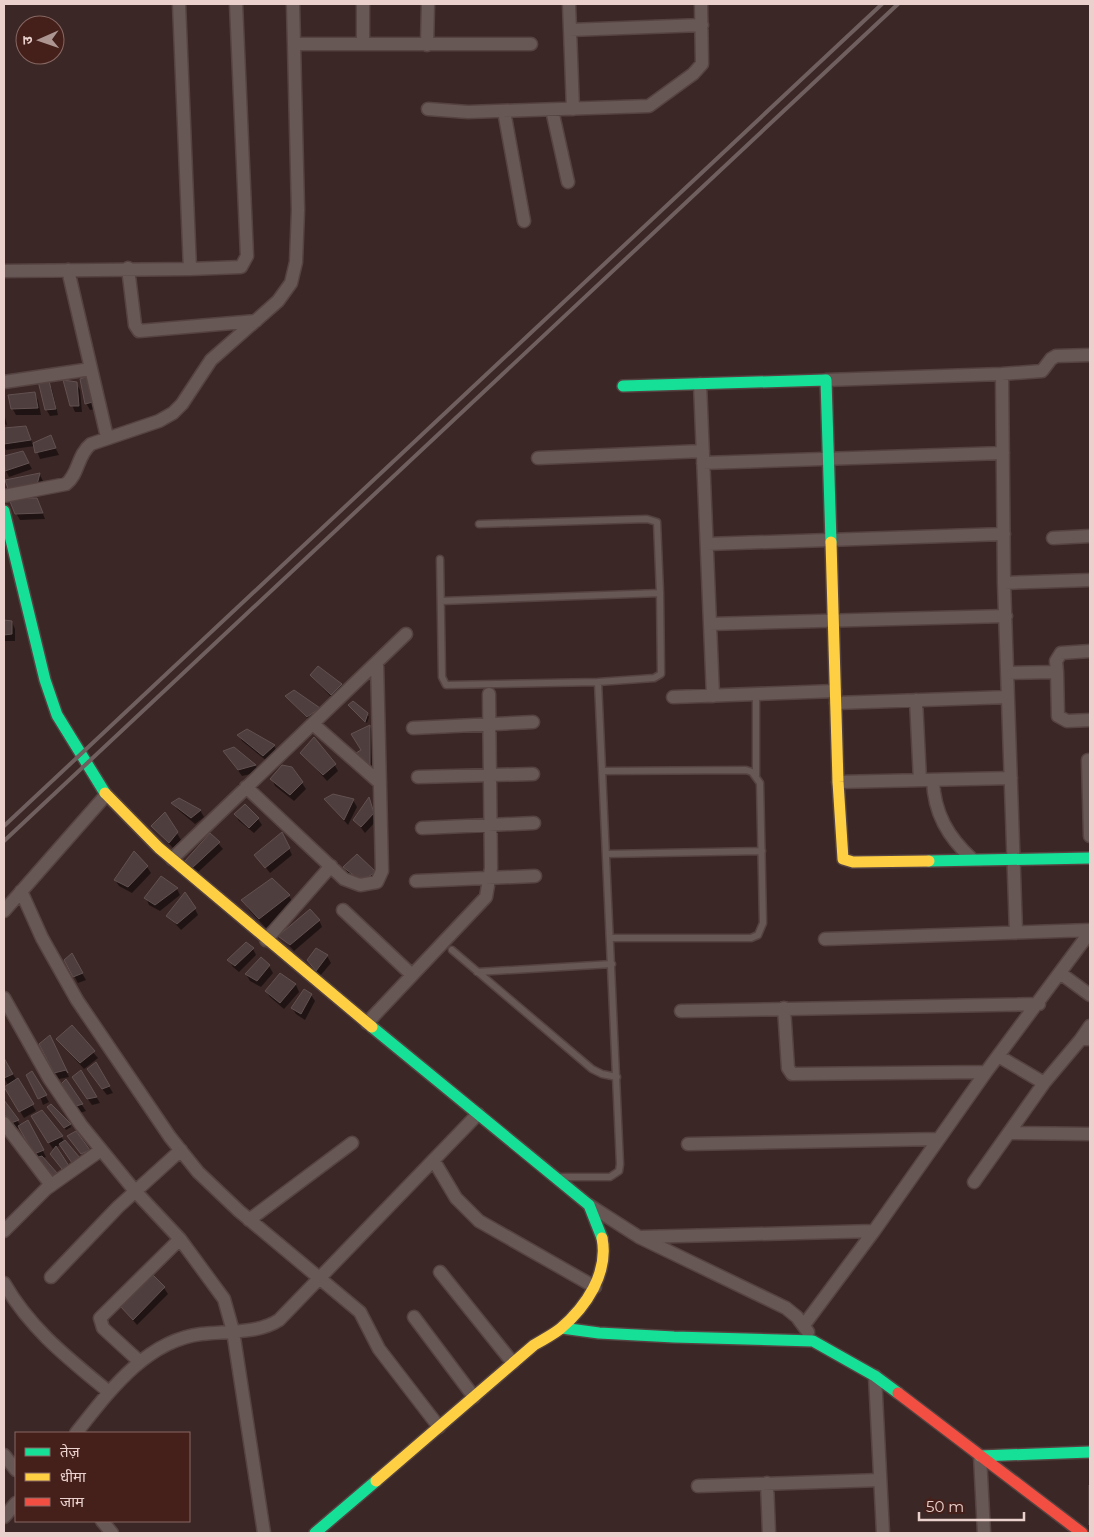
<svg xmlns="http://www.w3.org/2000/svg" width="1094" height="1537" font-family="Montserrat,'Noto Sans Devanagari',sans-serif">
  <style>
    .shadow { fill: #0007 }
    .building { fill: #4f3e3e; stroke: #625151 }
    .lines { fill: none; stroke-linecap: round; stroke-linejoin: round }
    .lane-casing { stroke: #554341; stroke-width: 9 }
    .street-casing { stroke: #554341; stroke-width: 15 }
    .fast-casing { stroke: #554341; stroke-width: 14 }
    .slow-casing { stroke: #554341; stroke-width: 14 }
    .jam-casing { stroke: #554341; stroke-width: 14 }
    .lane { stroke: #675755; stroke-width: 6 }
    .street { stroke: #675755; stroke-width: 12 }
    .fast { stroke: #16e098; stroke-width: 11 }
    .slow { stroke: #ffcf43; stroke-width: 11 }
    .jam { stroke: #f24e42; stroke-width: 11 }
    .rail { stroke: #6f5f5e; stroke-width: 4 }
  </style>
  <rect width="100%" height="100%" fill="#3b2725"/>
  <!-- shadow -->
  <path class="shadow" d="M81 379 96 409 90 410 86 403Z
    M48 382 52 389 58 415 50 416 46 409Z
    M76 383 80 390 82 412H75L72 405Z
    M34 393 38 400 41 415H16L12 408Z
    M4 413 7 425 4 424Z
    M26 427 33 445 50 437 59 455 40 459 35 446 6 450 4 446V429Z
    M22 452 32 469 9 477 6 471 4 457Z
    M40 475 43 481 40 491 13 496Z
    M40 506 45 519 20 520 16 513Z
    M4 622H12L15 629V641H4Z
    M311 676 341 685 344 691 335 701Z
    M286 696 319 709 322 715 312 723Z
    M349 706 367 714 369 717 367 723Z
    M370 727 374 733 373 773 362 751Z
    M247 730 274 746 278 753 268 762 242 741 239 735Z
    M234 748 256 766 259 772 242 776 229 758Z
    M302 753 334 764 338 771 327 781Z
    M272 779 302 783 306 789 294 801 275 786Z
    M369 799 377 820 365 833 355 820Z
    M179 800 200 810 204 817 195 824 177 809 173 803Z
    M326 800H353L357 807 348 825Z
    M165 814 181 840 173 848 152 826Z
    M235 814 258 819 262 825 254 833 239 821Z
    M210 834 223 849 196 874 190 868Z
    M285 840 292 855 270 873 256 855Z
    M147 867 151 873 132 893 119 886 115 880Z
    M345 867 375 873 378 879 366 887 348 874Z
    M177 889 180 895 160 911 149 905 146 898Z
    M289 896 295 906 266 928 249 910 243 900Z
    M195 909 198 915 181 930 168 916Z
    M319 920 322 927 294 951 280 936Z
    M253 949 256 955 239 972 233 967 229 960Z
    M316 950 327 956 331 963 320 976 308 961Z
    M71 955 86 980 78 983 65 960Z
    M269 966 273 973 261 987 250 981 246 974Z
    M280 975 296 985 299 992 284 1009 270 997 266 991Z
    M311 995 315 1001 305 1020 296 1014 292 1008Z
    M71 1027 98 1058 84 1069 57 1039Z
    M53 1043 69 1077 59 1079 55 1072Z
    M4 1060 36 1111 24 1118 5 1086 8 1085 4 1078Z
    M96 1064 113 1093 107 1095 92 1076Z
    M81 1071 100 1103 92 1105 77 1084Z
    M32 1073 49 1102 43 1105Z
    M66 1081 86 1111 80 1113 66 1092Z
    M4 1102 21 1126 28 1122 46 1157 39 1159 20 1128 15 1129 4 1114Z
    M50 1110 70 1124 71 1127 66 1130Z
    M42 1112 65 1142 53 1149 36 1123Z
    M164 1288 168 1294 137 1325 121 1306Z"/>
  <!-- building -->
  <path class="building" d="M88 376 93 402 85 404 80 379Z
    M63 380 77 382 79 406H70Z
    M38 381H49L56 409 45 410Z
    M35 392 38 408 11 409 8 395Z
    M26 426 31 440 4 444V428Z
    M51 435 56 448 35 453 33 443Z
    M23 451 29 463 5 471 4 456Z
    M40 473 37 485 8 489 5 480Z
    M37 498 43 513 15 514 9 499Z
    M4 620 12 621V634L4 635Z
    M318 666 342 684 331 695 310 675Z
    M294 690 320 708 307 717 285 696Z
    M353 701 368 713 365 722 348 705Z
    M370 725V769L356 753 361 750 351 734Z
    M247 729 275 745 263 756 237 735Z
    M314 737 336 764 323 775 300 753Z
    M234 747 256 765 238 770 223 751Z
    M282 765 292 767 303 782 290 795 270 779Z
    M333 794 354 799 344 820 324 799Z
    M369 797 374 813 361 827 353 820Z
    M179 798 201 810 191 818 171 803Z
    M245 804 259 818 249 828 234 814Z
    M165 812 178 832 169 843 151 826Z
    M282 832 290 848 265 868 254 855Z
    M210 833 220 842 191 869 185 861Z
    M134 851 148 866 128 887 114 880Z
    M357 854 376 872 361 881 343 867Z
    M161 876 178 888 155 905 144 898Z
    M272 878 290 895 259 919 241 900Z
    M185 892 196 908 177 924 166 916Z
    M310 909 320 920 290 945 278 936Z
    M246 942 254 948 235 966 227 960Z
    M316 948 328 955 316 971 307 960Z
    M72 953 83 973 73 977 64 960Z
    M261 957 270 965 257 981 245 974Z
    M280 973 296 984 280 1003 265 991Z
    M304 989 312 994 301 1014 291 1008Z
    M72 1025 95 1051 80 1063 56 1039Z
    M50 1035 68 1073 66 1070 54 1073 39 1044Z
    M4 1058 13 1074 4 1078Z
    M96 1062 110 1086 102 1089 87 1069Z
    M81 1070 97 1097 87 1099 72 1077Z
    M32 1071 47 1095 38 1099 26 1075Z
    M18 1078 34 1104 19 1112 4 1087Z
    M66 1079 83 1104 76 1106 60 1085Z
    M4 1100 19 1120 11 1123 4 1114Z
    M51 1104 71 1124 64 1128 47 1107Z
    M42 1110 63 1136 48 1143 31 1116Z
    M28 1120 44 1150 34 1154 18 1126Z
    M76 1131 90 1150 81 1154 67 1136Z
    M65 1140 80 1158 72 1163 59 1144Z
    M56 1146 69 1166 62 1169 50 1154Z
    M42 1156 58 1174 51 1178 35 1158Z
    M152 1274 165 1287 133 1320 120 1306Z
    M1089 1485H1090V1525H1089Z"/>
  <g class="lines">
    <defs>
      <path id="lane" d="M479 524 647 519 657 522 660 593 661 674 654 678 598 682
        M440 559 442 677 446 685 598 682 620 1164 619 1171 610 1177H561
        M441 601 660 593
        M756 694V775
        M603 771 746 770 752 772 760 783 763 923 758 935 751 938H611
        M607 854 762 851
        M452 950 592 1069 602 1074 617 1077
        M477 972 612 964"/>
      <path id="street" d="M569 4 573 109
        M570 30 702 25
        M294 44H531
        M363 44V4
        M427 45 428 4
        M428 109 468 112 649 106 693 74 702 64 701 4
        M552 110 568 182
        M504 111 524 221
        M128 268 135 325 139 331 256 321
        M190 269 241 267 247 256 236 4
        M68 270 107 437
        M4 271 190 269 179 4
        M1002 374 1042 371 1051 359 1056 356 1090 355
        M826 380 1002 374 1004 583 1016 932
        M4 382 91 369
        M700 384 713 696
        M538 458 703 451
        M703 463 1003 453
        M4 496 66 484C79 474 77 455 91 444L159 421 173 413 182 404 211 360 278 301 291 283 296 262 298 210 293 4
        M1053 538 1090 536
        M707 544 1004 534
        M1004 583 1090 580
        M710 624 1006 616
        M1057 672 1056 661 1061 653 1090 651
        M1008 673 1057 672 1058 716 1067 721 1090 720
        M673 697 835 691
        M916 700 920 780
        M836 703 1008 697
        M313 724 380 783
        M413 728 533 722
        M1088 760 1090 836
        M418 777 533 774
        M933 780C934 813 948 837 972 859
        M838 782 1011 778
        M246 787 344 879 360 885 377 882 382 871 377 662
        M422 828 534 823
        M172 859 406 634
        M416 881 535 876
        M21 891 42 938 77 1000 170 1137 198 1172 239 1211 360 1312 379 1349 439 1427
        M343 910 412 975
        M4 911 106 795
        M825 939 1090 930
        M266 940 331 866
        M1060 973 1090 995
        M4 998 49 1078 81 1125 135 1191 180 1239 224 1299 233 1331 264 1533
        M784 1008 788 1068 792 1074 986 1072
        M681 1011 1039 1004
        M367 1023 486 897 491 868 489 694
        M1081 1039 1090 1026
        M1044 1083 1081 1039H1090
        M4 1123 51 1185
        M1009 1133 1090 1134
        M688 1144 938 1139
        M434 1161 456 1198 479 1221 595 1287
        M974 1182 1044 1083 1000 1057
        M589 1205 639 1237 786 1308 797 1317 808 1332
        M249 1220 352 1143
        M4 1231 46 1189 101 1150
        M641 1237 874 1231
        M440 1272 513 1363
        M51 1277 118 1207 181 1150
        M4 1283C30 1329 69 1359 109 1392
        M414 1317 474 1397
        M804 1325 874 1231 986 1072 1090 932
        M140 1362 103 1328 100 1318 180 1239
        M875 1376 883 1533
        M76 1433C108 1393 145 1341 201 1334 225 1331 258 1334 279 1320L478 1114
        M4 1455 16 1470
        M980 1456 984 1533
        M767 1483 769 1533
        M698 1486 880 1480
        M4 1517 16 1503
        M102 1521 112 1533"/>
      <path id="fast" d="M623 386 826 380 831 542
        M4 511 45 680 57 715 105 793
        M929 861 1090 858
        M372 1027 589 1205 602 1238
        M562 1328 599 1333 674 1337 813 1341 875 1376 898 1393
        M980 1456 1090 1452
        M315 1533 376 1481"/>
      <path id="slow" d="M831 542 838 782 843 859 853 862 929 861
        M105 793 159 848 372 1027
        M376 1481 534 1345C543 1340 552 1335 560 1329 586 1307 609 1273 602 1238"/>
      <path id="jam" d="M898 1393 1082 1533"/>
    </defs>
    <!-- lane casing -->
    <use href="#lane" class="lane-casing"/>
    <!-- street casing -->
    <use href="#street" class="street-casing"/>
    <!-- fast casing -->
    <use href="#fast" class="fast-casing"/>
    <!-- slow casing -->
    <use href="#slow" class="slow-casing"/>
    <!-- jam casing -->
    <use href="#jam" class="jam-casing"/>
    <!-- lane -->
    <use href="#lane" class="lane"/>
    <!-- street -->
    <use href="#street" class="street"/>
    <!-- fast -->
    <use href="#fast" class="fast"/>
    <!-- slow -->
    <use href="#slow" class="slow"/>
    <!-- jam -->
    <use href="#jam" class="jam"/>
    <!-- rail -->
    <path class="rail" d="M4 826 882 4
      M4 841 898 4"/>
  </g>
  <!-- border -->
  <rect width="1094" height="1537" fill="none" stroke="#ead1cd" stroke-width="10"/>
  <!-- legend -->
  <rect x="15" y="1432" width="175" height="90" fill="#45201b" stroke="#876762"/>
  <rect x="25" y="1448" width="25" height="8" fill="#16e098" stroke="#876762"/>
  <text x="60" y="1457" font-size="15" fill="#ead1cd">तेज़</text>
  <rect x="25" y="1473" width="25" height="8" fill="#ffcf43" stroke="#876762"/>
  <text x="60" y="1482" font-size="15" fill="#ead1cd">धीमा</text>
  <rect x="25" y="1498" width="25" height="8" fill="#f24e42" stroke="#876762"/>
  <text x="60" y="1507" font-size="15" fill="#ead1cd">जाम</text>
  <!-- north arrow -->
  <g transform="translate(40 40) rotate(268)"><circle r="24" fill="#45201b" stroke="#876762"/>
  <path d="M0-4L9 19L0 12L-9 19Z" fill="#ad9692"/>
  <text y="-8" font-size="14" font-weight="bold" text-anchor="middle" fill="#ead1cd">उ</text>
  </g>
  <!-- scale -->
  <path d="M919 1512v8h105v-8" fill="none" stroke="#ead1cd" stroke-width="2.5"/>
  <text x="926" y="1512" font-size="15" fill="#ead1cd" stroke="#45201b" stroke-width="4" paint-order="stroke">50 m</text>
</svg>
